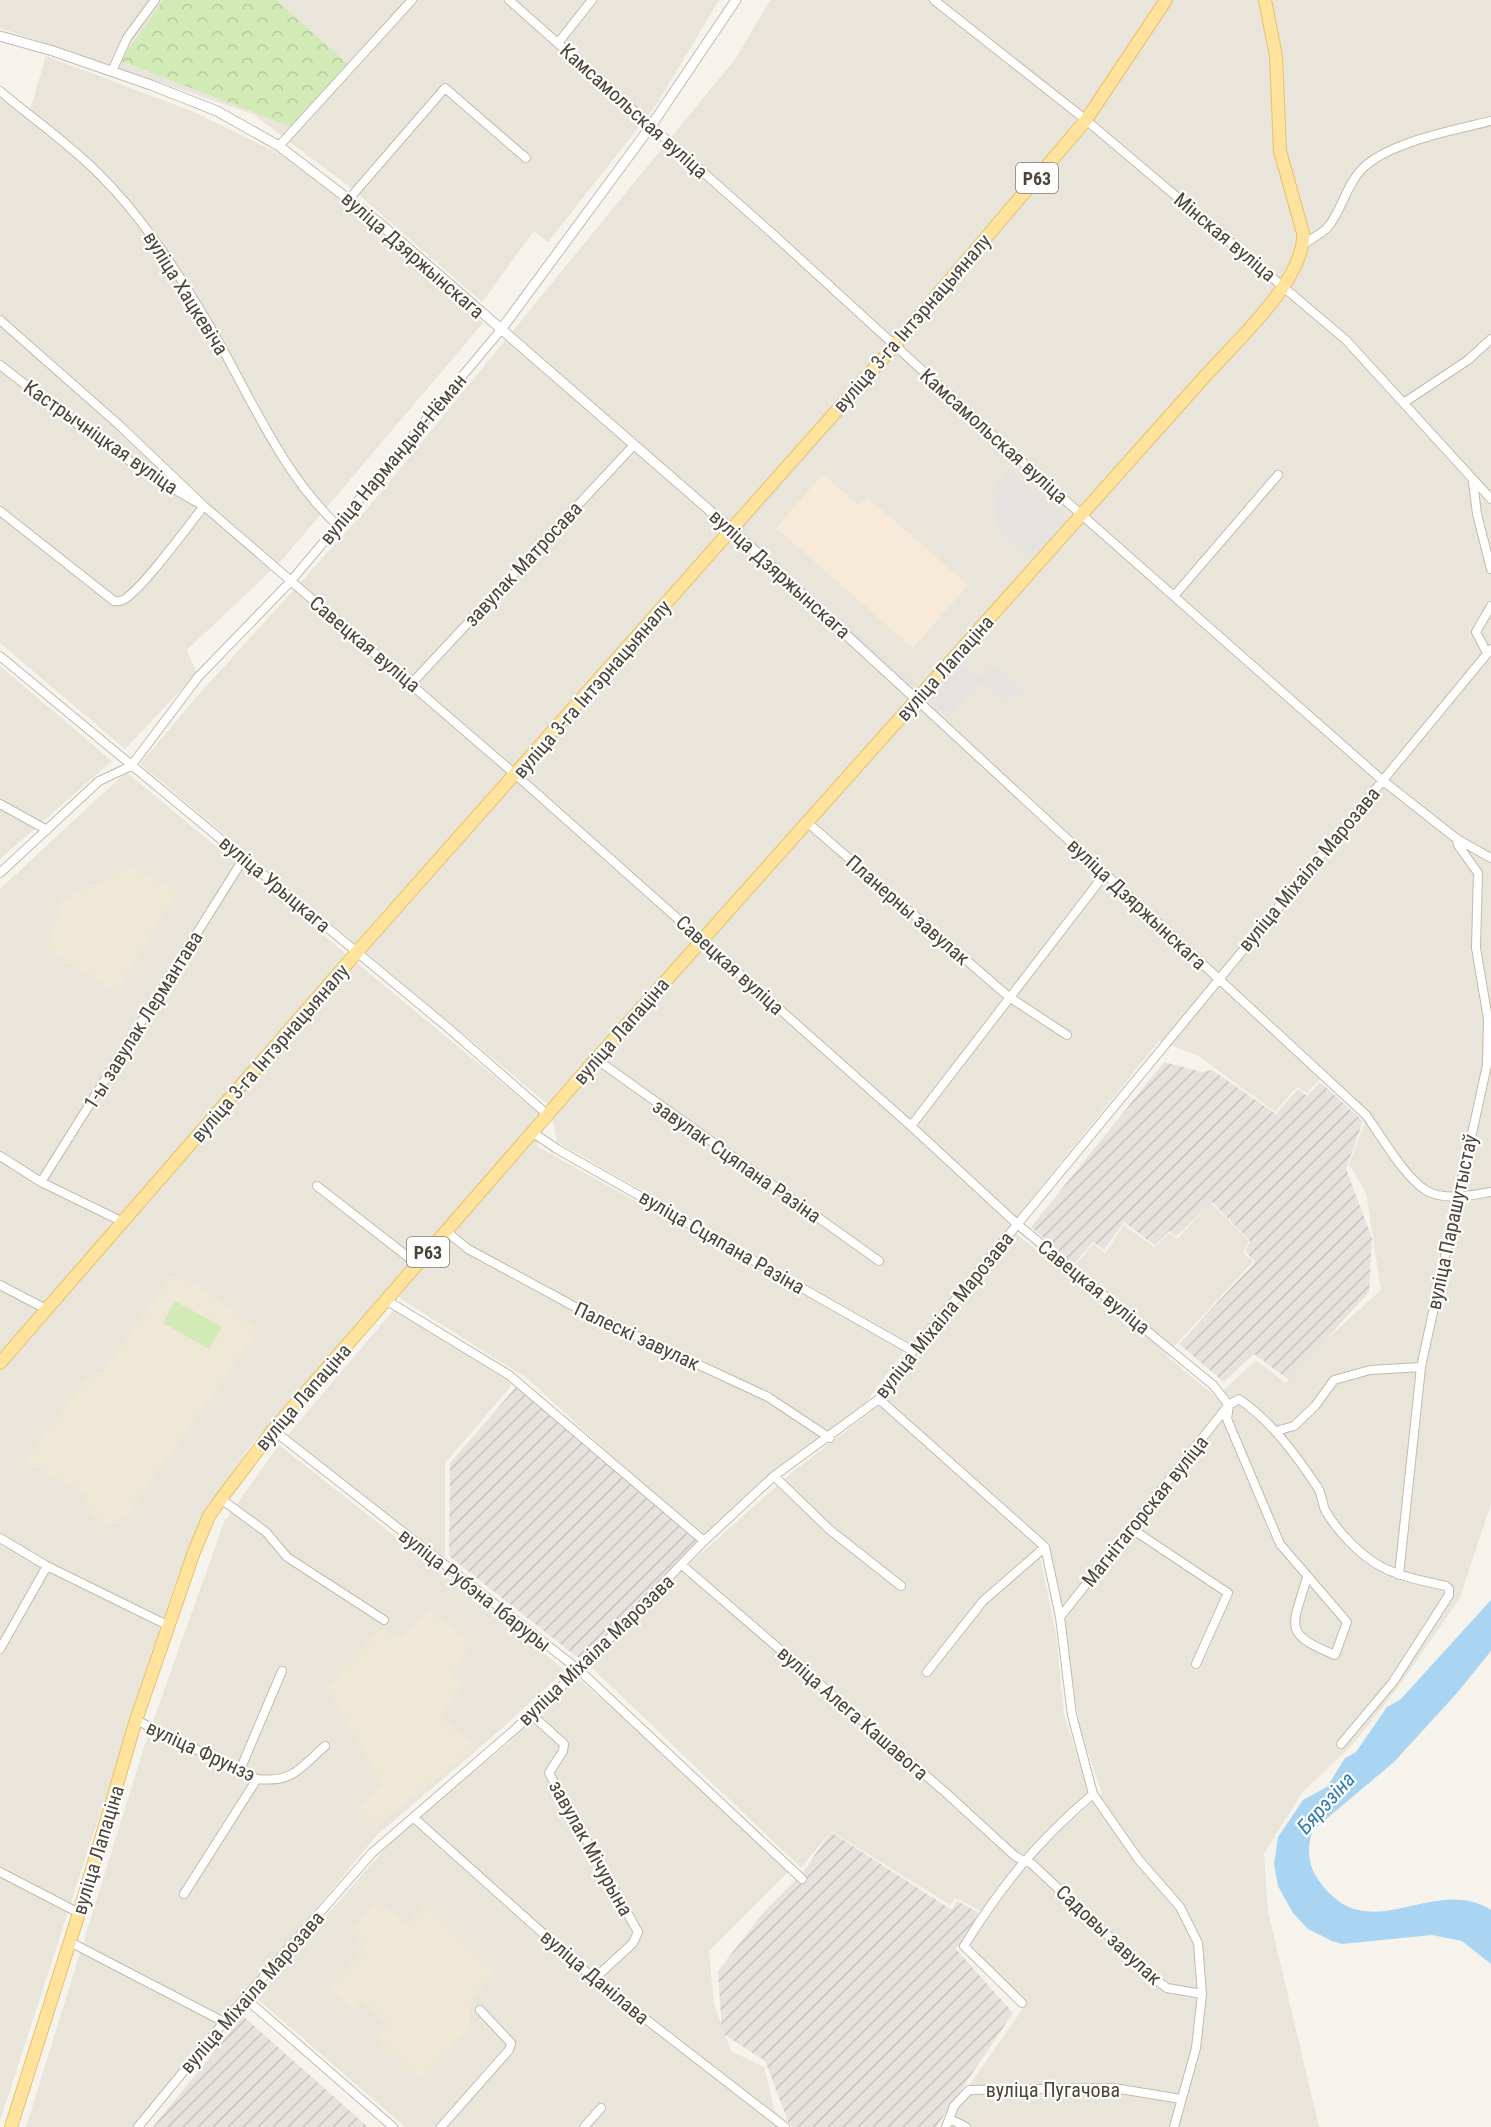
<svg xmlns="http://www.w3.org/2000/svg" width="1491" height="2127" font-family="'Roboto Condensed',sans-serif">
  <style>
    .residential { fill: #eae5da }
    .commercial { fill: #f7ead8 }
    .industrial { fill: url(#industrial-furrows) }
    .education { fill: #efe8d6 }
    .grass { fill: #d2eab5 }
    .forest { fill: url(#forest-crowns) }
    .parking { fill: #e5e3e0 }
    .water { fill: #a9d4f2 }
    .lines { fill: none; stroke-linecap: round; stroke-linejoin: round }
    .minor-casing { stroke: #c2bbae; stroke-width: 10 }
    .tertiary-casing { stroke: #c2bbae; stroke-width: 11 }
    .primary-casing { stroke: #e6c16a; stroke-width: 14 }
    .minor { stroke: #fff; stroke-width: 8 }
    .tertiary { stroke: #fff; stroke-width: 9 }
    .primary { stroke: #ffe39c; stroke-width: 12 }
    .labels { text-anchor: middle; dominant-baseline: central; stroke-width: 4.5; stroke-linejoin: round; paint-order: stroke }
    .shield { fill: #fff; stroke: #817c74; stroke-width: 1.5 }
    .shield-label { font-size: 18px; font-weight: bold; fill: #4b4439 }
    .street-label { font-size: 20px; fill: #4b4439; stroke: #fff }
    .water-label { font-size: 21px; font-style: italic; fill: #2e7ab2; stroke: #fff }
  </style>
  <defs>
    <pattern id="industrial-furrows" width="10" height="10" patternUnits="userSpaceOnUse" patternTransform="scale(1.5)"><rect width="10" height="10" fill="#e6e2dd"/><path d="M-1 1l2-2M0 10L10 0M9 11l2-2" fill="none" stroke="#c7c3be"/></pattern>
    <pattern id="forest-crowns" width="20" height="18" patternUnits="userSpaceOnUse" patternTransform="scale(1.5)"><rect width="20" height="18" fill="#d2eab5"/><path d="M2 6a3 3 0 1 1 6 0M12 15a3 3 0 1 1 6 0" fill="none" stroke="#b6ca9c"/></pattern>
  </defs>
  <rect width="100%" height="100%" fill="#f6f3ec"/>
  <!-- residential -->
  <path class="residential" d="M0 0H719L657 104 548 242 534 231 482 302 351 188 253 114 0 28Z
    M770 0H1491V1504L1460 1598 1399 1686 1353 1744 1301 1794 1264 1854 1268 1911 1319 2127H940L1026 2004 970 1944 1025 1864 1102 1793 1081 1732 1047 1546 887 1403 890 1395 1014 1232 1067 1275 1093 1244 1105 1253 1124 1225 1154 1247 1169 1233 1177 1239 1211 1203 1249 1241 1243 1252 1253 1262 1166 1355 1216 1397 1256 1360 1286 1383 1320 1345 1381 1290 1366 1193 1349 1164 1365 1122 1362 1116 1320 1079 1307 1093 1297 1087 1275 1112 1197 1055 1159 1041 913 1345 557 1142 550 1106 140 764 200 693 367 509 736 58Z
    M46 56 194 112 284 156 382 232 483 323 282 560 187 650 197 673 125 749 0 643V88L30 110Z
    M0 666 112 761 0 859Z
    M126 772 542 1116 537 1146 904 1351 864 1405 816 1439 706 1535 665 1505 528 1379 390 1292 253 1442 203 1516 175 1583 0 2121V889Z
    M395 1308 507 1377 511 1386 445 1463V1562L287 1436Z
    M880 1405 1037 1543 1056 1634 1064 1714 1089 1793 1032 1845 981 1911 955 1898 950 1905 831 1831 801 1868 589 1665 686 1567 791 1473Z
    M279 1445 565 1670 499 1731 377 1835 135 2127H26L144 1747 224 1522Z
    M575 1676 686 1773 788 1872 709 1951 714 2004 731 2051 764 2067 775 2111 790 2127H405L255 1997 397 1835 511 1741Z"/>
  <!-- commercial -->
  <path class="commercial" d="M823 474 859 506 867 497 968 585 913 648 776 528Z"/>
  <!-- industrial -->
  <path class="industrial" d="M1164 1062 1202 1072 1212 1070 1276 1114 1298 1089 1307 1096 1320 1082 1363 1121 1346 1169 1372 1238 1369 1292 1289 1380 1254 1354 1224 1382 1179 1344 1255 1262 1245 1251 1250 1241 1212 1202 1176 1237 1169 1231 1154 1245 1124 1222 1104 1250 1093 1242 1074 1264 1031 1227Z
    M516 1387 530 1394 697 1541 586 1657H577L449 1556 450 1463Z
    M831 1832 952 1910 957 1901 979 1913 956 1949 1013 2013 936 2127H793L789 2124 765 2061 722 2033 718 1971 763 1913 803 1872Z
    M243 2016 368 2127H153Z"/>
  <!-- education -->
  <path class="education" d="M124 863 178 891 116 993 47 948 64 896 68 901 74 893 108 879 121 869Z
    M171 1276 195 1283 250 1323 258 1332 126 1517 108 1526 90 1514 85 1494 25 1460 86 1379 102 1372Z
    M430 1610 473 1644 451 1674 462 1685 441 1716 476 1747 375 1828 357 1810 383 1785 327 1689 379 1629 402 1639Z
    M378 1902 407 1924 427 1903 495 1972 472 1999 469 2028 421 2080 376 2038 386 2025 362 2000 353 2010 329 1988 365 1948 351 1930Z"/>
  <!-- grass -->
  <path class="grass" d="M175 1301 222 1327 209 1349 163 1323Z"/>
  <!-- forest -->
  <path class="forest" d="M163 0H276L348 64 292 127 121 61Z"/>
  <!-- parking -->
  <path class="parking" d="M876 370 881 375 741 533 736 529Z
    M1009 470 1067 520 1033 561 999 532 993 489Z
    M754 539 913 682 909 687 750 544Z
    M961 663 979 676 994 666 1022 689 1007 702 988 686 978 684 947 718 925 700Z"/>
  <!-- water -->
  <path class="water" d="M1491 1600V1651L1457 1693 1394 1762 1313 1830C1306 1848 1308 1867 1320 1882 1369 1951 1434 1873 1491 1910V1964L1462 1941 1432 1935 1342 1944 1332 1941 1308 1929 1293 1913 1278 1886 1274 1864 1278 1837 1303 1800 1327 1787 1345 1758 1356 1752 1387 1707 1400 1700Z"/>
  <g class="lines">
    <defs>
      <path id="minor" d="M509 0 774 235 1040 478 1382 780 1457 839 1491 858
        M934 0 1086 120 1346 340 1491 499
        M558 43 592 0
        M112 71 127 38 155 0
        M0 91C32 118 68 143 98 173 141 215 177 271 208 323 248 391 279 470 337 525
        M279 146 412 0
        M349 199 445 88 526 158
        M1304 244C1311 239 1321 234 1327 228 1342 211 1346 185 1362 169 1388 142 1455 130 1491 121
        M0 320 118 424 204 506 516 775 911 1126 1017 1224 1213 1385 1229 1405 1239 1399C1272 1422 1296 1455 1318 1488 1322 1495 1322 1503 1325 1510 1337 1531 1359 1554 1380 1566 1400 1577 1424 1581 1446 1586L1449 1589V1595L1393 1682 1341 1744
        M0 365C66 416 131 467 204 506 188 526 141 591 123 600 119 602 118 601 114 601L0 511
        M1405 402 1468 360 1491 339
        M1473 482 1477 514 1491 569
        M1174 596 1278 475
        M1487 653 1476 632 1491 606
        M0 656 446 1026 548 1115
        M412 683 634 445
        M917 700 1366 1115C1382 1137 1404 1177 1427 1191 1445 1201 1471 1195 1491 1192
        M0 804 47 830
        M808 823 1009 997 1067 1035
        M0 873 99 781 131 766 198 677 291 581 500 331
        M596 1059 879 1261
        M911 1126 1104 875
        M532 1132 557 1149 913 1351
        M0 1156 41 1182 123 1222
        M41 1182 244 858
        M317 1186 417 1264
        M446 1231 468 1249 579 1309 768 1397 830 1438
        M0 1285 46 1309
        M386 1300 509 1375 704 1541
        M879 1399 1045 1547 1060 1617 1072 1715 1093 1794 1139 1860 1180 1907 1198 1943 1202 1994 1196 2048 1174 2127
        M1229 1405 1227 1419 1280 1544 1347 1622 1335 1655C1281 1633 1293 1627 1307 1577
        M273 1430 579 1670 802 1879
        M1276 1431 1294 1426 1315 1406 1334 1380 1370 1370 1421 1367
        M774 1476 830 1530 901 1586
        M221 1499 266 1532 287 1557 384 1620
        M1132 1529 1228 1593 1196 1664
        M0 1538 47 1566 169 1626
        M682 1565 945 1792 1016 1857 1032 1864 1115 1942 1136 1965 1167 1988 1202 1994
        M1399 1575 1421 1367 1487 1065 1488 1019 1476 948 1478 873 1458 845 1457 839
        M1060 1617 1227 1407
        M0 1649 47 1566
        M927 1672 983 1601 1045 1547
        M531 1714 564 1744 563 1751 549 1773 638 1932 633 1943 594 1979
        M136 1720 257 1779C293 1783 300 1768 325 1746
        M240 1770 282 1671
        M413 1817 594 1979 785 2127
        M0 1872 79 1913
        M184 1894 257 1779
        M70 1942 224 2022
        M245 1998 393 2127
        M1022 2003 964 1946C1003 1883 1037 1842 1093 1794
        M950 2119 966 2127
        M138 2127 224 2022 372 1853 513 1731 579 1670 704 1541 774 1476 879 1399 913 1351 1491 649
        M441 2127 509 2050 511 2043 480 2010
        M584 2127 601 2108
        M946 2127 954 2106 969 2090 1114 2088 1181 2099"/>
      <path id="tertiary" d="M0 36 53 51 151 85 217 111 279 146 377 221 731 529 917 700
        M500 331 651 126 736 0"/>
      <path id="primary" d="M0 1363 357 952 894 346 1086 120 1166 0
        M11 2127 79 1913 136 1720 194 1552 209 1516 221 1499 273 1430 596 1059 1207 374C1237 341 1306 278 1303 233L1280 151 1276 56 1265 0"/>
    </defs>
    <!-- minor casing -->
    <use href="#minor" class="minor-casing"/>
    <!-- tertiary casing -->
    <use href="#tertiary" class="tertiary-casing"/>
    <!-- primary casing -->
    <use href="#primary" class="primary-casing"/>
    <!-- minor -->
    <use href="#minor" class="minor"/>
    <!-- tertiary -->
    <use href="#tertiary" class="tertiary"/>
    <!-- primary -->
    <use href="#primary" class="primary"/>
  </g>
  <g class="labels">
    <!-- shield labels -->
    <g class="shield">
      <rect x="1016" y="163" width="42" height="30" rx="4.5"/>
      <rect x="407" y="1237" width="42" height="30" rx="4.5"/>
    </g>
    <g class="shield-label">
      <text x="1037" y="178">Р63</text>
      <text x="428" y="1252">Р63</text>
    </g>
    <!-- street labels -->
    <g class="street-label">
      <text transform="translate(634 111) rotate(42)">Камсамольская вуліца</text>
      <text transform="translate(1225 237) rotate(40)">Мінская вуліца</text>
      <text transform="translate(413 255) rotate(41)">вуліца Дзяржынскага</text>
      <text transform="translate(186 293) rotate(58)">вуліца Хацкевіча</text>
      <text transform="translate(912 323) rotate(-49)">вуліца 3-га Інтэрнацыяналу</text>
      <text transform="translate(994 436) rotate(42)">Камсамольская вуліца</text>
      <text transform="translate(101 437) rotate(35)">Кастрычніцкая вуліца</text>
      <text transform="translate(393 459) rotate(-50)">вуліца Нармандыя-Нёман</text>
      <text transform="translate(523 564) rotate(-47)">завулак Матросава</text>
      <text transform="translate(780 574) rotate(42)">вуліца Дзяржынскага</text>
      <text transform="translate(365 644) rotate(40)">Савецкая вуліца</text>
      <text transform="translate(945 668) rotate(-48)">вуліца Лапаціна</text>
      <text transform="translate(592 689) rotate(-49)">вуліца 3-га Інтэрнацыяналу</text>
      <text transform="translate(1309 869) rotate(-50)">вуліца Міхаіла Марозава</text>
      <text transform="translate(275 884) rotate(40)">вуліца Урыцкага</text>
      <text transform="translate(1137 904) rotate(43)">вуліца Дзяржынскага</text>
      <text transform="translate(908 910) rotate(41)">Планерны завулак</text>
      <text transform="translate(730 965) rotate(42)">Савецкая вуліца</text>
      <text transform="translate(143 1020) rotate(-58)">1-ы завулак Лермантава</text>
      <text transform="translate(621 1031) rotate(-49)">вуліца Лапаціна</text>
      <text transform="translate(270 1053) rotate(-49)">вуліца 3-га Інтэрнацыяналу</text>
      <text transform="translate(737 1161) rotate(35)">завулак Сцяпана Разіна</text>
      <text transform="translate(1452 1222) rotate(-78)">вуліца Парашутыстаў</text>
      <text transform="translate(722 1242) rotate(30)">вуліца Сцяпана Разіна</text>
      <text transform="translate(1094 1287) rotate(39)">Савецкая вуліца</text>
      <text transform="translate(944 1315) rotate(-51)">вуліца Міхаіла Марозава</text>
      <text transform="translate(637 1336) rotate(25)">Палескі завулак</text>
      <text transform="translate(303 1397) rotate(-49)">вуліца Лапаціна</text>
      <text transform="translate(1145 1511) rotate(-51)">Магнітагорская вуліца</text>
      <text transform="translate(475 1590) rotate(38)">вуліца Рубэна Ібаруры</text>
      <text transform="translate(596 1650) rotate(-44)">вуліца Міхаіла Марозава</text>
      <text transform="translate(853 1713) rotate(41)">вуліца Алега Кашавога</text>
      <text transform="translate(201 1751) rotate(25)">вуліца Фрунзэ</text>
      <text transform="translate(591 1848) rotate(61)">завулак Мічурына</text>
      <text transform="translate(98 1850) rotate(-73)">вуліца Лапаціна</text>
      <text transform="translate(1109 1935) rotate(43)">Садовы завулак</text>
      <text transform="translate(595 1977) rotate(40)">вуліца Данілава</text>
      <text transform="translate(252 1992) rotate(-49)">вуліца Міхаіла Марозава</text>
      <text x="1053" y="2090">вуліца Пугачова</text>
    </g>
    <!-- water labels -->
    <g class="water-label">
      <text transform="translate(1326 1803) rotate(-48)">Бярэзіна</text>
    </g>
  </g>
</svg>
